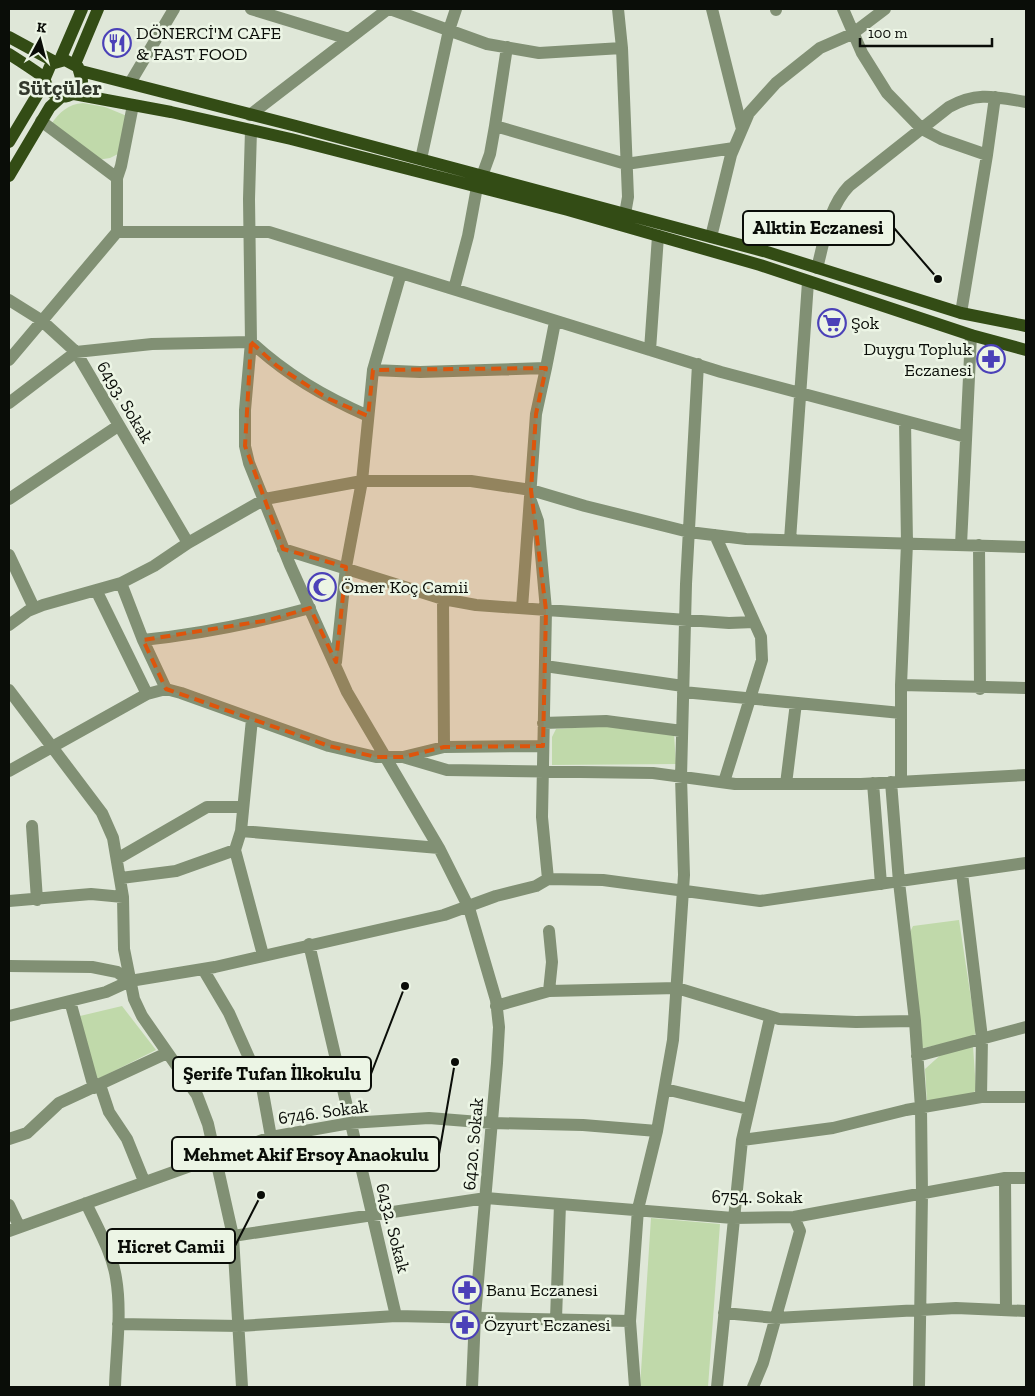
<svg xmlns="http://www.w3.org/2000/svg" width="1035" height="1396" font-family="'Zilla Slab',serif">
  <style>
    .green { fill: #c0d9aa }
    .lines { fill: none; stroke-linecap: round; stroke-linejoin: round }
    .minor { stroke: #819074; stroke-width: 12 }
    .major { stroke: #334c15; stroke-width: 12 }
    .marked { fill: #dd550c; fill-opacity: 0.2; stroke: #dd550c; stroke-width: 4; stroke-dasharray: 10 6; stroke-linejoin: round }
    .labels { text-anchor: middle; dominant-baseline: central; stroke-width: 5; stroke-linejoin: round; paint-order: stroke }
    .poi-label { font-size: 18px; fill: #0a0d08; stroke: #ecf5e5; text-anchor: start }
    .street-label { font-size: 18px; fill: #0a0d08; stroke: #ecf5e5 }
    .district-label { font-size: 22px; font-weight: bold; fill: #32382c; stroke: #ecf5e5 }
    .leader { fill: none; stroke: #0a0d08; stroke-width: 2 }
    .callout-dot { fill: #0a0d08; stroke: #ecf5e5; stroke-width: 2 }
    .callout { fill: #ecf5e5; stroke: #0a0d08; stroke-width: 2 }
    .callout-label { font-size: 19px; text-anchor: middle; font-weight: bold; fill: #0a0d08 }
  </style>
  <rect width="100%" height="100%" fill="#dfe7d8"/>
  <!-- green -->
  <path class="green" d="M83 103 105 107 127 116 120 153 110 158 97 160 51 124C60 112 68 104 83 103Z
    M603 726 674 734 676 764 552 765V737L556 729Z
    M959 920 976 1031 974 1037 923 1048 919 1044 910 932 913 926Z
    M122 1006 156 1050 96 1080 80 1016Z
    M973 1046 976 1090 973 1093 927 1101 925 1069 945 1051Z
    M651 1218 720 1224 708 1387H640Z"/>
  <g class="lines">
    <!-- minor -->
    <path class="minor" d="M251 9 349 39
      M390 9 487 44 539 53 622 48
      M618 9 622 48 628 197 625 214
      M712 9 742 129
      M776 9V10
      M843 9 862 53 887 93 922 129 941 139 987 155
      M507 47 495 126 626 164 734 148
      M130 83 174 9
      M250 115 388 9
      M251 130 249 199 251 342 245 410V446L249 463 290 565 347 692 439 848 469 908 496 1000 499 1027 497 1063 475 1316 472 1387
      M421 159 449 30 456 9
      M482 176 490 154 495 126
      M117 178 121 166 133 105
      M117 232H269L721 372 966 437
      M711 237 731 155 749 113 776 83 820 48 852 34 885 9
      M817 268C825 239 828 208 849 186L949 107C977 91 996 97 1026 102
      M454 289 468 236 477 187
      M9 300 41 320 76 352 188 543
      M961 313 987 155 995 97
      M650 350 658 236
      M9 360 117 232V178L41 121
      M373 370 420 372 546 368 555 322
      M9 403 76 352 152 344 251 342C287 375 323 396 368 416
      M9 499 118 426
      M531 501 538 521 546 610 542 817 548 879
      M715 535 761 637 762 660 724 782
      M790 540 808 282
      M961 545 971 335
      M979 545 980 689
      M283 549 443 599 476 605 729 623 754 622
      M9 555 34 608
      M121 583 143 640C200 634 255 623 310 608
      M96 590 147 694
      M443 599 444 747
      M522 608 536 414 546 368
      M9 625 28 611 43 605 121 583 154 566 188 543 265 499 362 481H471L531 490 585 506 689 532 746 539 1026 547
      M143 640 166 689
      M336 662 346 567 362 481 373 370 401 273
      M545 666 683 686
      M901 685 1026 688
      M9 690 102 813 113 838 123 897 124 949 134 999 142 1016 197 1095 208 1124 233 1236 242 1387
      M683 692 901 713
      M252 719 241 831 235 850 263 955
      M543 723 606 721 682 731
      M403 757 447 770 653 773 735 784H861L1026 775
      M9 771 147 694 166 689 181 693 329 746 376 757H403L444 747 543 746
      M901 781V685L907 543 905 421
      M873 783 881 884
      M786 784 796 703
      M32 826 37 900
      M241 831 439 848
      M117 859 207 807H243
      M962 873 982 1038 981 1097
      M121 878 176 871 235 850
      M9 901 91 894 123 897
      M549 931 552 962 549 991
      M309 944 396 1316
      M9 966 92 967 117 972 130 981
      M203 969 229 1013 262 1087 271 1137
      M70 1001 94 1088
      M496 1006 549 991 677 988 779 1019 856 1022 915 1021 899 882 891 782
      M9 1016 106 992 130 981 215 967 444 915 496 896 536 886 548 879 603 880 760 901 1026 863
      M915 1021 921 1108 922 1194 919 1387
      M917 1056 1026 1027
      M100 1085 109 1112 127 1139 144 1181
      M665 1089 748 1109
      M9 1139 27 1133 59 1103 167 1053
      M742 1140 833 1128 906 1110 981 1097H1026
      M1005 1178 1006 1310
      M86 1203C97 1227 112 1252 116 1278 122 1313 116 1352 115 1387
      M9 1205 19 1226
      M9 1231 271 1137 350 1123 429 1118 492 1123 583 1125 657 1131
      M233 1236 486 1198 733 1218 794 1217 1005 1178H1026
      M724 1313 776 1318 956 1308 1026 1311
      M556 1319 560 1204
      M118 1324 240 1326 396 1316 630 1321
      M635 1387 630 1321 638 1209 657 1131 673 1040 684 875 681 777 686 584 698 364
      M717 1387 742 1140 770 1018
      M753 1387 763 1363 800 1231 794 1217"/>
    <!-- major -->
    <path class="major" d="M9 37 55 62
      M9 54C20 61 31 68 42 76 46 79 45 85 49 89 59 103 78 96 82 81L78 67 65 60 51 64 45 78
      M60 60 82 9
      M75 64 98 9
      M81 71 296 126 767 252 961 313 1026 326
      M74 94 171 112 291 139 568 210 760 265 971 335 1026 350
      M9 142 45 82
      M9 176 50 107 61 97"/>
  </g>
  <!-- marked area -->
  <path class="marked" d="M251 342 277 366 327 398 368 416 373 370 546 368 536 414 531 490 546 610 543 746 444 747 403 757H376L329 746 166 689 143 640 269 620 310 608 336 662 346 567 283 549 245 446Z"/>
  <!-- icons -->
  <defs>
    <symbol id="restaurant-ring" viewBox="-11 -11 22 22"><circle r="9.5" fill="#ecf5e5" stroke="#4b41b8" stroke-width="1.5"/><path d="M-5-6h1v4h1v-4h1v4h1v-4h1v5L-1.5 .5V6h-2V.5L-5-1ZM5-6V6H3V1.5H1.5Q1.5-4 5-6Z" fill="#4b41b8"/></symbol>
    <symbol id="supermarket-ring" viewBox="-11 -11 22 22"><circle r="9.5" fill="#ecf5e5" stroke="#4b41b8" stroke-width="1.5"/><path d="M-6-5.5h2.5l.6 2H6L4.5 2H-2.5L-4.4-4H-6ZM-1.5 3.2a1.3 1.3 0 1 0 .1 0ZM3 3.2a1.3 1.3 0 1 0 .1 0Z" fill="#4b41b8"/></symbol>
    <symbol id="pharmacy-ring" viewBox="-11 -11 22 22"><circle r="9.5" fill="#ecf5e5" stroke="#4b41b8" stroke-width="1.5"/><path d="M-2-6h4v4h4v4h-4v4h-4v-4h-4v-4h4Z" fill="#4b41b8"/></symbol>
    <symbol id="mosque-ring" viewBox="-11 -11 22 22"><circle r="9.5" fill="#ecf5e5" stroke="#4b41b8" stroke-width="1.5"/><path d="M3.5-4.9A6 6 0 1 0 3.5 4.9A5 5 0 1 1 3.5-4.9Z" fill="#4b41b8"/></symbol>
  </defs>
  <g fill-rule="evenodd">
    <use href="#restaurant-ring" x="101" y="27" width="32" height="32"/>
    <use href="#supermarket-ring" x="816" y="307" width="32" height="32"/>
    <use href="#pharmacy-ring" x="975" y="343" width="32" height="32"/>
    <use href="#mosque-ring" x="306" y="571" width="32" height="32"/>
    <use href="#pharmacy-ring" x="451" y="1274" width="32" height="32"/>
    <use href="#pharmacy-ring" x="449" y="1309" width="32" height="32"/>
  </g>
  <g class="labels">
    <!-- poi labels -->
    <g class="poi-label">
      <text x="136" y="33">DÖNERCİ'M CAFE<tspan x="136" dy="21">&amp; FAST FOOD</tspan></text>
      <text x="851" y="323">Şok</text>
      <text x="972" y="349" text-anchor="end">Duygu Topluk<tspan x="972" dy="21">Eczanesi</tspan></text>
      <text x="341" y="587">Ömer Koç Camii</text>
      <text x="486" y="1290">Banu Eczanesi</text>
      <text x="484" y="1325">Özyurt Eczanesi</text>
    </g>
    <!-- street labels -->
    <g class="street-label">
      <text transform="translate(125 402) rotate(59)">6493. Sokak</text>
      <text transform="translate(323 1112) rotate(-8)">6746. Sokak</text>
      <text transform="translate(473 1144) rotate(-85)">6420. Sokak</text>
      <text x="757" y="1197">6754. Sokak</text>
      <text transform="translate(393 1228) rotate(76)">6432. Sokak</text>
    </g>
    <!-- district labels -->
    <g class="district-label">
      <text x="60" y="87">Sütçüler</text>
    </g>
  </g>
  <!-- callouts -->
  <path class="leader" d="M938 279L894 228M405 986L371 1074M455 1062L439 1154M261 1195L235 1246"/>
  <g class="callout-dot">
    <circle cx="938" cy="279" r="5"/>
    <circle cx="405" cy="986" r="5"/>
    <circle cx="455" cy="1062" r="5"/>
    <circle cx="261" cy="1195" r="5"/>
  </g>
  <g class="callout">
    <rect x="743" y="211" width="151" height="34" rx="5"/>
    <rect x="173" y="1057" width="198" height="34" rx="5"/>
    <rect x="172" y="1137" width="267" height="34" rx="5"/>
    <rect x="107" y="1229" width="128" height="34" rx="5"/>
  </g>
  <g class="callout-label">
    <text x="818" y="234">Alktin Eczanesi</text>
    <text x="272" y="1080">Şerife Tufan İlkokulu</text>
    <text x="306" y="1161">Mehmet Akif Ersoy Anaokulu</text>
    <text x="171" y="1253">Hicret Camii</text>
  </g>
  <!-- border -->
  <rect width="1035" height="1396" fill="none" stroke="#0a0d08" stroke-width="20"/>
  <!-- north arrow -->
  <g transform="translate(40 40) rotate(7)" stroke="#ecf5e5" stroke-width="4" paint-order="stroke">
  <path d="M0-4L9 19L0 12L-9 19Z" fill="#0a0d08"/>
  <text y="-8" font-size="14" font-weight="bold" text-anchor="middle" fill="#0a0d08">K</text>
  </g>
  <!-- scale -->
  <path d="M860 38v8h132v-8" fill="none" stroke="#0a0d08" stroke-width="2.5"/>
  <text x="868" y="38" font-size="15" fill="#0a0d08" stroke="#ecf5e5" stroke-width="4" paint-order="stroke">100 m</text>
</svg>
